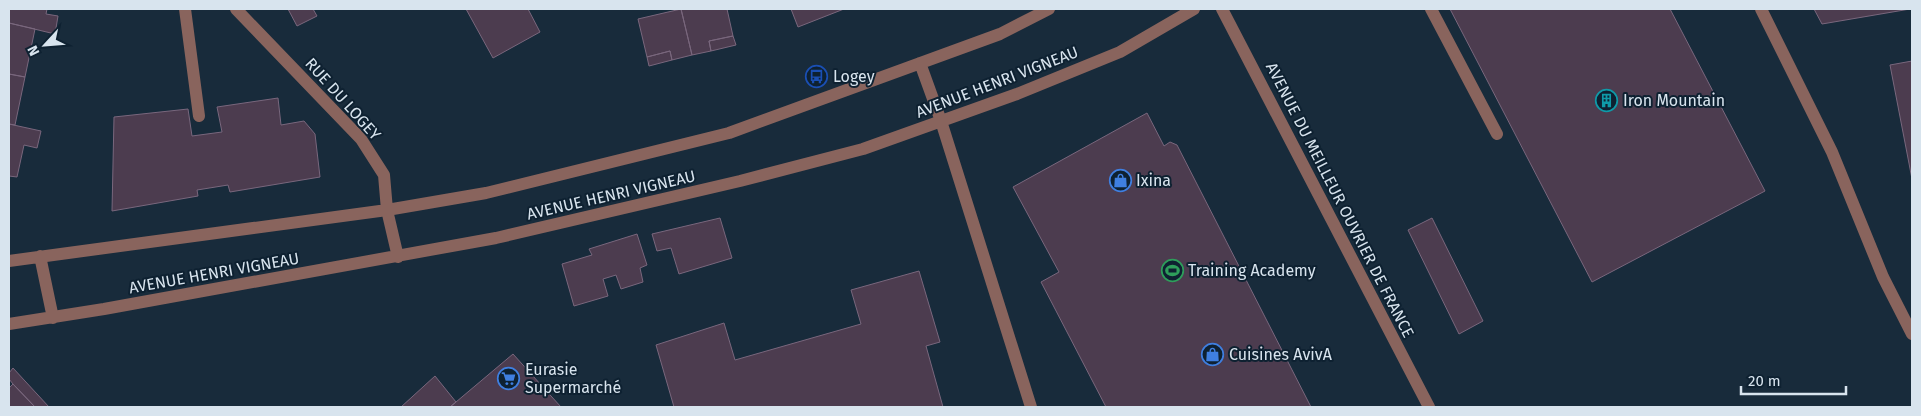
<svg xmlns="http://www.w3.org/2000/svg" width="1921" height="416" font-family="'Fira Sans',sans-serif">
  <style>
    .building { fill: #4c3c4f; stroke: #79677d }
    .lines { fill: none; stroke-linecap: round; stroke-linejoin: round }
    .minor { stroke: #89645d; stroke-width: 12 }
    .labels { text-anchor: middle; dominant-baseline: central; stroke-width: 4; stroke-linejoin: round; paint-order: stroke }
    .poi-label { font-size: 16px; fill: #d8e4ee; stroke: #0e2131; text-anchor: start }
    .street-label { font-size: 16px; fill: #d8e4ee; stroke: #0e2131 }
  </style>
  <rect width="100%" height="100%" fill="#182b3b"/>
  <!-- building -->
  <path class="building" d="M9 9H47L46 14 58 16 55 34 9 23Z
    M288 9H313L317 16 297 26Z
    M466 9H528L540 32 493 58Z
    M681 9 692 55 672 60 670 51 647 57 638 19Z
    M681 9H727L733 36 709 41 711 51 692 55Z
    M791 9H844L798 27Z
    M1450 9H1670L1765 191 1592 282Z
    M1814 9H1910L1822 24Z
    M9 23 35 29 25 77 9 74Z
    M733 36 736 45 711 51 709 41Z
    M670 51 672 60 649 66 647 57Z
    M1912 61V179L1890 65Z
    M9 74 25 77 15 125 9 124Z
    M278 98 281 125 304 121 315 134 320 177 230 192 228 185 197 190 198 196 112 211 114 117 188 109 192 136 222 132 217 107Z
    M1147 113 1164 146 1170 142 1177 145 1311 407H1106L1041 282 1059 272 1013 187Z
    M9 124 41 131 37 148 24 145 17 177 9 176Z
    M720 218 732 258 679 274 671 248 657 251 652 234Z
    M1432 218 1483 321 1459 334 1408 230Z
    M637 234 647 265 640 268 643 282 621 289 616 275 603 279 608 296 574 306 562 264 592 255 589 249Z
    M919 271 940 342 926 346 943 407H674L656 345 724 323 735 360 861 324 851 290Z
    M513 354 561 407H450L456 402Z
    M13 368 49 407H35L13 384 9 379V373Z
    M435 376 456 402 450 407H401Z
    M13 384 35 407H9V388Z"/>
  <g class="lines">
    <!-- minor -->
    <path class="minor" d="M185 9 199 116
      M236 9 361 139 384 175 387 210 398 257
      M1222 9 1429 407
      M1431 9 1497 134
      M1761 9 1832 152 1883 277 1912 334
      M920 63 941 121 1031 407
      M40 256 53 318
      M9 261 387 210 486 193 729 133 1000 34 1049 9
      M9 324 104 309 496 238 740 181 863 149 1017 94 1120 52 1194 9"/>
  </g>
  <!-- icons -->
  <defs>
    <symbol id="bus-ring" viewBox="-11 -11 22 22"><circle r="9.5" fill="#0e2131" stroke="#1a4fb4" stroke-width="1.5"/><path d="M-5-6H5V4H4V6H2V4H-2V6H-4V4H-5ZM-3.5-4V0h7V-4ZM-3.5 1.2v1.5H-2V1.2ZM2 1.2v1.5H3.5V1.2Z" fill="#1a4fb4"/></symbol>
    <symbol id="building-ring" viewBox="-11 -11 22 22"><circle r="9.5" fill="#0e2131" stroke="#0f9aa8" stroke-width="1.5"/><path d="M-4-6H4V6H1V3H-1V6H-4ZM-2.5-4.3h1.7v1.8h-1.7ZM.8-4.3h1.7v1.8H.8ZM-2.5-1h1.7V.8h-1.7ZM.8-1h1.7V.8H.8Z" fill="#0f9aa8"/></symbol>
    <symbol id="shop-ring" viewBox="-11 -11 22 22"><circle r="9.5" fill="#0e2131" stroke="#3f7fe0" stroke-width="1.5"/><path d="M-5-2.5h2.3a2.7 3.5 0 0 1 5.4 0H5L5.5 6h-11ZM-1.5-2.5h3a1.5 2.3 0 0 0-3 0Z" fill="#3f7fe0"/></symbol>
    <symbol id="stadium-ring" viewBox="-11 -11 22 22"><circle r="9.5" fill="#0e2131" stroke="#2e9e5b" stroke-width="1.5"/><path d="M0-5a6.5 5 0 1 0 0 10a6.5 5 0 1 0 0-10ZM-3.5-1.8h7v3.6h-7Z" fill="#2e9e5b"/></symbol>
    <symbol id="supermarket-ring" viewBox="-11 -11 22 22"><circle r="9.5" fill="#0e2131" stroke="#3f7fe0" stroke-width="1.5"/><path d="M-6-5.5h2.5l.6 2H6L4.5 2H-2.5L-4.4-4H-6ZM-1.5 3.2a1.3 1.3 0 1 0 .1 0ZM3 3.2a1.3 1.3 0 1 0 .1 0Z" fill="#3f7fe0"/></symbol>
  </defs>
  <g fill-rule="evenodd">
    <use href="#bus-ring" x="804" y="64" width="25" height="25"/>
    <use href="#building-ring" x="1594" y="88" width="25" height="25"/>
    <use href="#shop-ring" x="1108" y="168" width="25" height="25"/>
    <use href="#stadium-ring" x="1160" y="258" width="25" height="25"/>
    <use href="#shop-ring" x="1200" y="342" width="25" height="25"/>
    <use href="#supermarket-ring" x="496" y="366" width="25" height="25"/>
  </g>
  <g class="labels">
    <!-- poi labels -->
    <g class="poi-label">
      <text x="833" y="76">Logey</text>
      <text x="1623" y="100">Iron Mountain</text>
      <text x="1136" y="180">Ixina</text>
      <text x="1188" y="270">Training Academy</text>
      <text x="1229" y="354">Cuisines AvivA</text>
      <text x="525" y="369">Eurasie<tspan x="525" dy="18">Supermarché</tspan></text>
    </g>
    <!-- street labels -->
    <g class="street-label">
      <text transform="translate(997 82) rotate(-21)">AVENUE HENRI VIGNEAU</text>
      <text transform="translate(343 99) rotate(48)">RUE DU LOGEY</text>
      <text transform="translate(611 195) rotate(-13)">AVENUE HENRI VIGNEAU</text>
      <text transform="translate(1340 200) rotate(63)">AVENUE DU MEILLEUR OUVRIER DE FRANCE</text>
      <text transform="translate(214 273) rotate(-10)">AVENUE HENRI VIGNEAU</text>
    </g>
  </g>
  <!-- border -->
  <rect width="1921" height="416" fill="none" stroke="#d8e4ee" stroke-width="20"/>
  <!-- north arrow -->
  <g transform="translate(45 45) rotate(244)" stroke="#0e2131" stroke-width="4" paint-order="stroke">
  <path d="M0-4L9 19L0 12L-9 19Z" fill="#d8e4ee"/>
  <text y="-8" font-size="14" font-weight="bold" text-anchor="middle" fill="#d8e4ee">N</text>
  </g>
  <!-- scale -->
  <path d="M1741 386v8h105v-8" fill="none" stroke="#d8e4ee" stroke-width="2.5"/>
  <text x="1748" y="386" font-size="15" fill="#d8e4ee" stroke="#0e2131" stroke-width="4" paint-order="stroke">20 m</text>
</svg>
